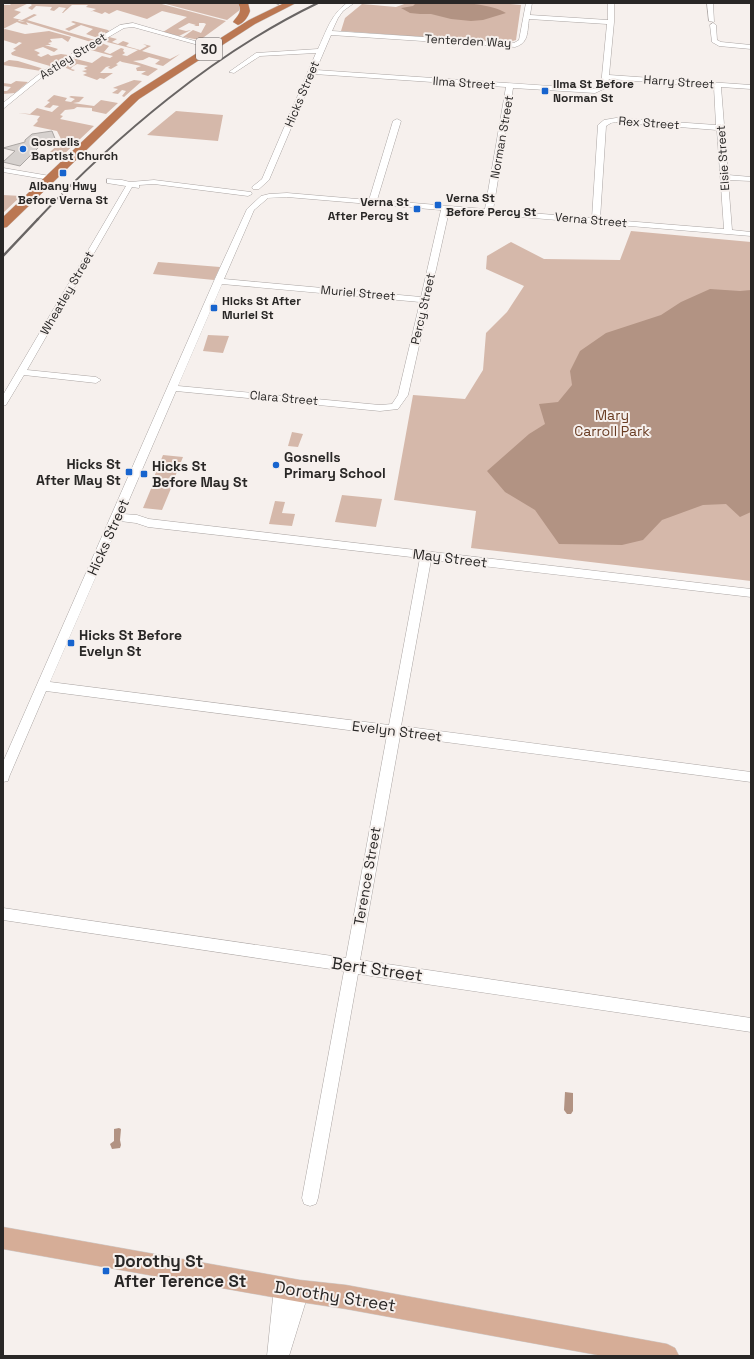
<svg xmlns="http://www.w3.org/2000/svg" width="754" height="1359" font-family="'Space Grotesk',sans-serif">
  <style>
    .green { fill: #d5b8aa }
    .water { fill: #b29383 }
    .building { fill: #d6d1ce; stroke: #aba6a3 }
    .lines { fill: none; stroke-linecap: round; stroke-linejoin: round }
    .minor-casing { stroke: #aba5a3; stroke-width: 1 }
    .major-casing { stroke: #d0cfcf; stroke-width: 1 }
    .highway-casing { stroke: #d0cfcf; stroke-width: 1 }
    .minor { fill: #fff; fill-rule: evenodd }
    .major { fill: #d6ad97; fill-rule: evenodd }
    .highway { fill: #bb7752; fill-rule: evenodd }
    .rail-far1 { stroke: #696564; stroke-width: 2 }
    .rail { stroke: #696564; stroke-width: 2.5 }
    .poi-dot { fill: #1764ce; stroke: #f6f0ed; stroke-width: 1.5 }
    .labels { text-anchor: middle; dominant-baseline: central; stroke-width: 4; stroke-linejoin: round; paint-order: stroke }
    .far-street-label { font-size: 12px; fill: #292726; stroke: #f6f0ed }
    .far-poi-label { font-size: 12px; font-weight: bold; fill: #292726; stroke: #f6f0ed; text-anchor: start }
    .shield { fill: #f6f0ed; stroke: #666362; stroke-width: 1 }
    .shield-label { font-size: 13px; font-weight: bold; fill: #292726 }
    .park-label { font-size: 14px; fill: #6a3d24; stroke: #f6f0ed }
    .poi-label { font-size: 14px; font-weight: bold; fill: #292726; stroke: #f6f0ed; text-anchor: start }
    .street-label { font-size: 14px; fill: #292726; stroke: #f6f0ed }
    .near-street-label { font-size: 17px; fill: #292726; stroke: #f6f0ed }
    .near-poi-label { font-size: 17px; font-weight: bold; fill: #292726; stroke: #f6f0ed; text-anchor: start }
  </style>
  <rect width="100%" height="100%" fill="#f6f0ed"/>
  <!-- green -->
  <path class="green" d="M12 3H158L226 21 200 40 183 37 193 30 201 33 206 24 204 23H199V26H194L196 25 189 23 178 29 186 31 191 30 179 36 163 32 187 17 162 11 147 19 117 10 109 14 105 12 102 14 93 11 90 12 96 9 86 7 88 5H72L63 13H62L66 8 59 7 54 11 50 10 52 7 36 6 32 10 28 8 32 5 29 3 14 10 21 12 13 18 22 20 34 14 37 15 27 20 95 40 91 42 19 20 18 21 26 22 28 25 22 24 17 22 3 29V5H10Z
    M162 3H240L241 9 227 20Z
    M407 3H500L521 5 516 40 506 43 341 31 345 18 362 4 396 7Z
    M73 21 108 30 110 32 103 35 99 34 102 36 98 38 86 34 93 29 81 25 69 31 65 29 76 24 71 22Z
    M5 29 25 34 49 31 71 37 68 42 62 38 50 39 52 42 48 43 51 45H45L58 49 54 52 43 47 34 50 40 53 37 55 41 57 48 54 51 56 61 54 68 55 50 66 12 55 11 53 16 50 13 49 22 43 19 42 16 44 3 40V30Z
    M109 37 117 39 112 42 118 44 123 41 129 43 126 46 140 50 147 46 143 44 151 46 142 51 170 59 180 54 163 66 155 64 160 60 149 57 143 60 133 61 158 69 148 76 141 74 146 71H137L136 68 141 66 122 62 120 61 116 64 118 65 111 69 108 68 110 66 106 67 100 73H113L104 79 100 78 97 80 83 75 87 73 82 71 87 70 84 68 88 66 77 64 72 67 71 69 75 70 73 71 59 65 72 58 92 63 102 56 110 58 113 56 87 49 99 42 109 46 104 52 110 54 121 48 124 49 123 51 125 53 122 55 127 56 138 50 103 41Z
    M9 60 18 61 44 69 41 71 3 65V63Z
    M134 80 142 81 124 97 122 96 126 91 122 90 118 94 112 93 118 89 113 88 115 87Z
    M16 81 28 82 15 93 3 94V91H7L11 87 3 86V83L11 84Z
    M54 95 67 98 65 101 71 102 75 99 69 97 71 96 84 97 79 102 73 103 94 106 101 100 118 103 106 114 92 111V108L77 107 74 109 65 110 60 115 63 116 60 119 94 126 64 154 50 152 62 141 57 131 33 126 38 121 37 120 40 116 18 113 30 114 37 108 52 112 59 106 53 105 50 108 44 107 50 102 47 101Z
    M176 111 223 115 218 141 147 135Z
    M3 195 21 196 3 213Z
    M631 231 751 242V581L471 548 476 511 394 500 413 395 465 399 483 370 486 333 507 312 524 286 486 269 487 256 511 242 544 259 620 260Z
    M158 262 220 267 214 280 153 274Z
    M208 335 229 336 223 353 203 351Z
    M292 432 303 434 298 447 288 446Z
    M163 455 183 457 172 484 152 482Z
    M153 484 172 486 162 510 143 508Z
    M342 495 382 499 376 527 335 522Z
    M275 501 285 502 282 513 295 514 292 526 269 524Z"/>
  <!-- water -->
  <path class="water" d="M416 3C442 3 485 0 506 13L483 20 471 21 451 19 431 14H420L410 13 401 8 413 6Z
    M710 289 740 291 751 290V512L740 517 726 504 703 505 662 520 643 540 622 545 559 544 535 510 505 492 487 471 529 434 545 424 539 404 558 402 572 385 570 371 580 351 606 333 661 315 681 302Z
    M565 1092 573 1093V1111L571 1114H567L564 1110Z
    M119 1128 121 1129 120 1140 121 1145 120 1148 112 1149 110 1144 114 1141V1129Z"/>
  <!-- building -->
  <path class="building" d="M52 131 56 141 47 146H40L20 166 3 162 15 151 3 148 25 142V140L32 134Z"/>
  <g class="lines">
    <defs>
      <path id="minor" d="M275 3H285L289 5 286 7Z
        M347 3H354L343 11 338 18 332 31 514 43 519 40 526 3H532L530 15 608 20V3H614V22L609 75 751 85V89L721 87 728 175 751 177V181L728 180 732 230 751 232V236L449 211 408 395 398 409 380 411 176 391 123 514 137 515 149 519 751 589V597L431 560 401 726 751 772V782L400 736 360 960 751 1018V1032L358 974 318 1198 316 1204 310 1206 304 1204 302 1198 344 971 3 920V908L346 958 387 735 46 691 9 777 8 781 3 782V762L214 281 247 209 261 196 269 194 287 193 369 200 393 121 397 119 401 121 377 200 485 209 506 87 314 74 269 180 259 189H253L252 187 262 179 316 53 260 56 234 73 229 72 256 53 318 49C326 32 331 14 347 3ZM529 19 607 24 601 86 594 89 316 70 331 35 515 47C529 43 527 32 529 19ZM609 79 714 87 716 125 616 118 604 120 598 125 592 218 493 210 513 88 595 93 606 88ZM616 122 717 130 724 229 600 219 606 126 611 123ZM287 197 441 210 421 297 224 279 254 210 268 198ZM222 284 420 302 398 395 392 404 380 405 178 386ZM120 521 136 523 148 527 420 558 389 725 50 682Z
        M707 3H713L714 22 709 21Z
        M133 23 205 44 202 46 133 27 124 28 47 73 3 109V103L43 71 120 25Z
        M713 23 716 25 717 40 721 42 751 45V49L719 46 712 42 710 25Z
        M3 168 50 176 54 178 50 180 3 172Z
        M107 179 122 180 130 182 154 180 251 192 252 194 248 196 154 184 139 185V188L132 187 27 370 96 377 101 380 96 383 24 375 6 405 3 406V395L126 186 107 183Z
        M283 1279 289 1282 291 1291 294 1285 300 1282 306 1285 309 1291 289 1356H267L274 1288 277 1282Z"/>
      <path id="major" d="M3 1227 300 1280 346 1285 667 1344 675 1348 679 1356H603L346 1309 300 1302 3 1249Z"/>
      <path id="highway" d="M238 3H248L250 11C248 17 244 23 238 25L233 22C238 15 243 12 238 3Z
        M284 3H296L255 24 139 99 7 227 3 228V217L131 95 249 20Z"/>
    </defs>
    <!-- minor casing -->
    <use href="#minor" class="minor-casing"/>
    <!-- major casing -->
    <use href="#major" class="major-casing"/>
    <!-- highway casing -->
    <use href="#highway" class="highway-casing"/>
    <!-- minor -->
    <use href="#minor" class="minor"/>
    <!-- major -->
    <use href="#major" class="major"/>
    <!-- highway -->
    <use href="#highway" class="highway"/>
    <!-- rail-far1 -->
    <path class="rail-far1" d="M37 220C116 136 214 53 318 3"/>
    <!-- rail -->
    <path class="rail" d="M3 256 38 219"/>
  </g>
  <!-- markers -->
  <g class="poi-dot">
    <rect x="541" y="87" width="8" height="8" rx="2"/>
    <circle cx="23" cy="149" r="4"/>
    <rect x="59" y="169" width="8" height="8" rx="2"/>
    <rect x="434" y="201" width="8" height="8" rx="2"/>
    <rect x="413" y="205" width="8" height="8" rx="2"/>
    <rect x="210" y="304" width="8" height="8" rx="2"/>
    <circle cx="276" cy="465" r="4"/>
    <rect x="125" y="468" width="8" height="8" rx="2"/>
    <rect x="140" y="470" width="8" height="8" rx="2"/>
    <rect x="67" y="639" width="8" height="8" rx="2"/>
    <rect x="102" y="1267" width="8" height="8" rx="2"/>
  </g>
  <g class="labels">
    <!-- far-street labels -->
    <g class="far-street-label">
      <text transform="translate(468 41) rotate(3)">Tenterden Way</text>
      <text transform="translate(73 56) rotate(-32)">Astley Street</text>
      <text transform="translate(679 82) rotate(4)">Harry Street</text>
      <text transform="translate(464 83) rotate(4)">Ilma Street</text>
      <text transform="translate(302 94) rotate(-67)">Hicks Street</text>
      <text transform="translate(649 123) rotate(4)">Rex Street</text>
      <text transform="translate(502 137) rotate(-80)">Norman Street</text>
      <text transform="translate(723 158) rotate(-94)">Elsie Street</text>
      <text transform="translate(591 220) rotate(5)">Verna Street</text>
      <text transform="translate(67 293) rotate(-60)">Wheatley Street</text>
      <text transform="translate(358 293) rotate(5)">Muriel Street</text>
      <text transform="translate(423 309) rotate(-77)">Percy Street</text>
      <text transform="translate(284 398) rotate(5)">Clara Street</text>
    </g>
    <!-- far-poi labels -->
    <g class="far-poi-label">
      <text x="553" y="84">Ilma St Before<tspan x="553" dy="14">Norman St</tspan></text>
      <text x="31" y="142">Gosnells<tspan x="31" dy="14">Baptist Church</tspan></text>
      <text x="63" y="186" text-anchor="middle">Albany Hwy<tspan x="63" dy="14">Before Verna St</tspan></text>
      <text x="446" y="198">Verna St<tspan x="446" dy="14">Before Percy St</tspan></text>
      <text x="409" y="202" text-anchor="end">Verna St<tspan x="409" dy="14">After Percy St</tspan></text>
      <text x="222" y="301">Hicks St After<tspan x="222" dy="14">Muriel St</tspan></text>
    </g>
    <!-- shield labels -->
    <rect class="shield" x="196" y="38" width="26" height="22" rx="3"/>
    <g class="shield-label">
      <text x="209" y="49">30</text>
    </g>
    <!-- park labels -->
    <g class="park-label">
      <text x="612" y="415">Mary<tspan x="612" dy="16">Carroll Park</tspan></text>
    </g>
    <!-- poi labels -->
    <g class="poi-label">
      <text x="284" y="457">Gosnells<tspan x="284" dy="16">Primary School</tspan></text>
      <text x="121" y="464" text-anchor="end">Hicks St<tspan x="121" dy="16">After May St</tspan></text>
      <text x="152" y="466">Hicks St<tspan x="152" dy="16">Before May St</tspan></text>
      <text x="79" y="635">Hicks St Before<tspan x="79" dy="16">Evelyn St</tspan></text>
    </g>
    <!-- street labels -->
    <g class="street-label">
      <text transform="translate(108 537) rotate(-66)">Hicks Street</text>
      <text transform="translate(450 558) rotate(7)">May Street</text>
      <text transform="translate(397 731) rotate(7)">Evelyn Street</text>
      <text transform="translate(367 876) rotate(-80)">Terence Street</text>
    </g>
    <!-- near-street labels -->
    <g class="near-street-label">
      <text transform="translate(377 969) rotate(8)">Bert Street</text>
      <text transform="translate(335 1296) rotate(9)">Dorothy Street</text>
    </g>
    <!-- near-poi labels -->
    <g class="near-poi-label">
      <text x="114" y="1261">Dorothy St<tspan x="114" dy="20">After Terence St</tspan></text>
    </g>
  </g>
  <!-- border -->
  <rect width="754" height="1359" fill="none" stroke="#292726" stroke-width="8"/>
</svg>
